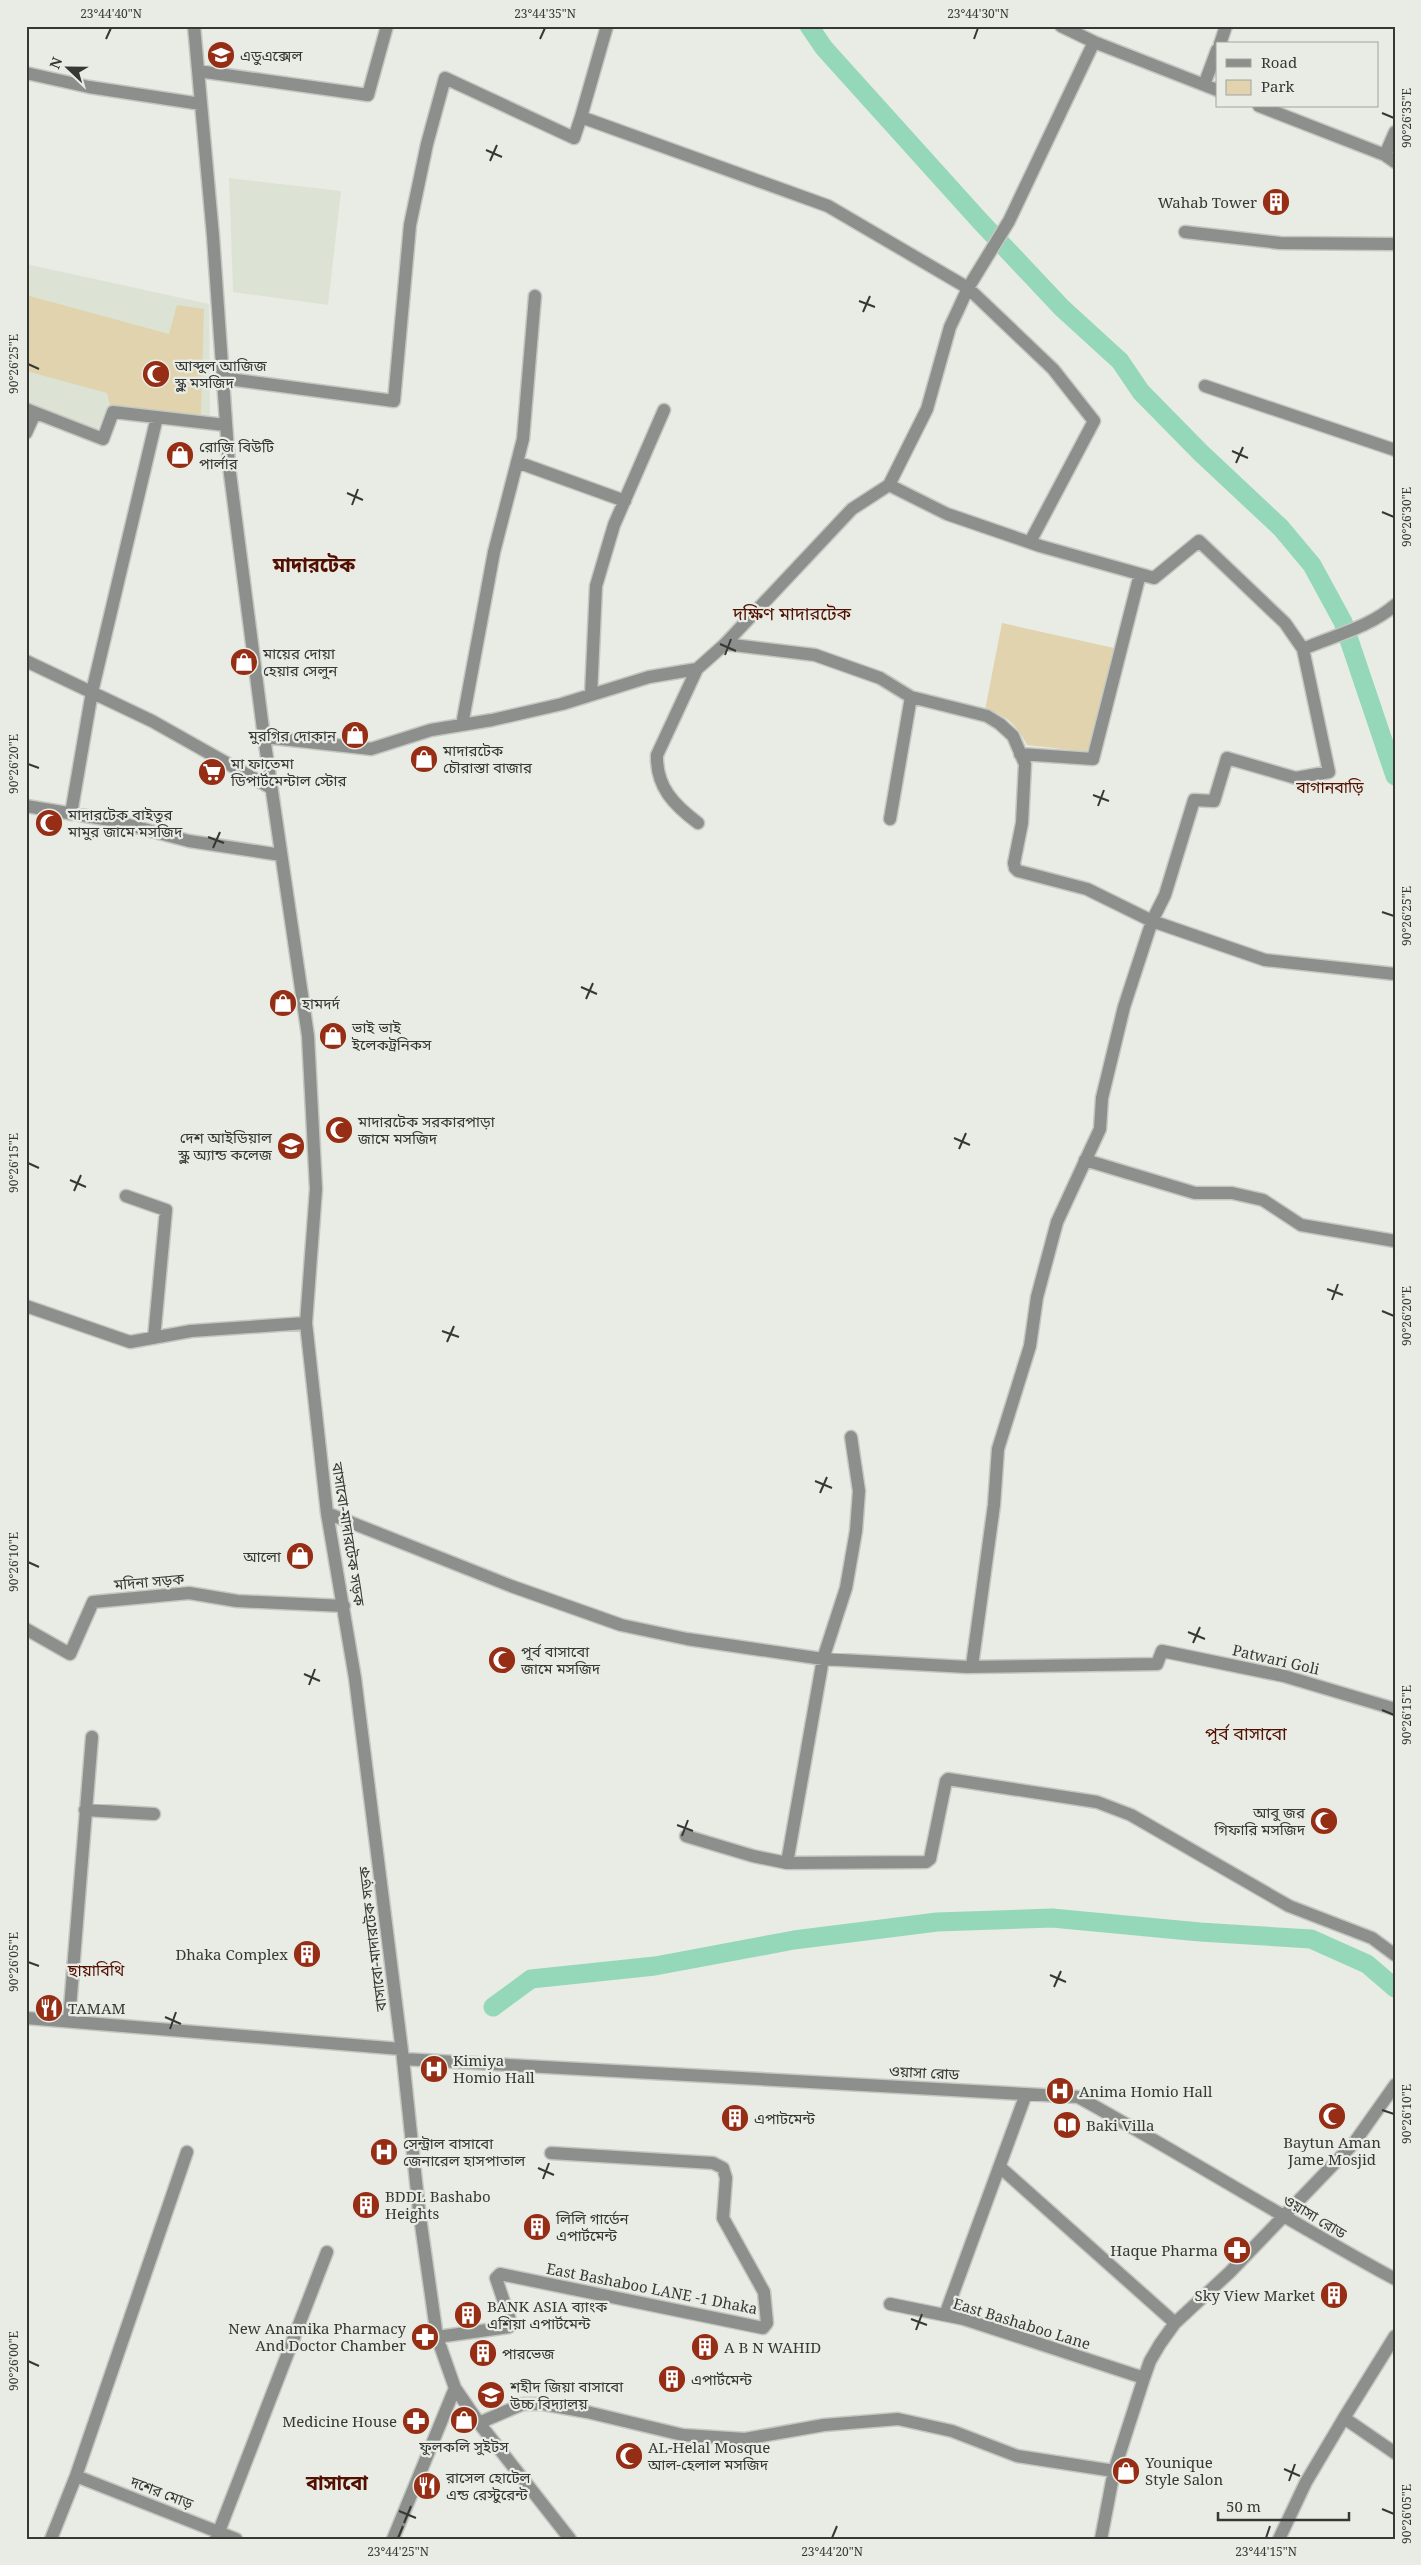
<svg xmlns="http://www.w3.org/2000/svg" width="1421" height="2565" font-family="'Noto Serif','Noto Sans Bengali',serif">
  <style>
    .built { fill: #dce3d4 }
    .green { fill: #e1d3ae }
    .lines { fill: none; stroke-linecap: round; stroke-linejoin: round }
    .canal { stroke: #95d8b9; stroke-width: 19 }
    .minor-casing { stroke: #c4c8c1; stroke-width: 15 }
    .minor { stroke: #8d8f8d; stroke-width: 12 }
    .ticks { fill: none; stroke: #363834; stroke-width: 2 }
    .labels { text-anchor: middle; dominant-baseline: central; stroke-width: 4.5; stroke-linejoin: round; paint-order: stroke }
    .poi-label { font-size: 15px; fill: #363834; stroke: #e8ece4; text-anchor: start }
    .street-label { font-size: 15px; fill: #363834; stroke: #e8ece4 }
    .neighbourhood-label { font-size: 16px; fill: #521002; stroke: #e8ece4 }
    .quarter-label { font-size: 18px; fill: #521002; stroke: #e8ece4 }
    .district-label { font-size: 20px; font-weight: bold; fill: #521002; stroke: #e8ece4 }
    .neatline { fill: none; stroke: #363834; stroke-width: 2 }
    .ticks-label { font-size: 12px; text-anchor: middle; fill: #363834 }
  </style>
  <rect width="100%" height="100%" fill="#e8ece4"/>
  <!-- built -->
  <path class="built" d="M229 178 341 191 328 305 233 292Z
    M26 264 209 304 210 416 110 405 97 430 26 401Z"/>
  <!-- green -->
  <path class="green" d="M26 295 169 334 177 305 204 309 201 415 110 405 107 393 26 371Z
    M1002 623 1114 648 1089 752 1027 745C1016 725 1007 714 985 710Z"/>
  <g class="lines">
    <!-- canal -->
    <path class="canal" d="M809 26 824 48 980 221 1062 308 1120 361 1141 392 1201 453 1281 528 1312 565 1343 622 1395 776
      M493 2007 531 1979 655 1966 794 1940 937 1922 1052 1918 1200 1932 1311 1939 1367 1964 1395 1988"/>
    <defs>
      <path id="minor" d="M194 26 213 236 229 466 264 737 308 1036 316 1189 306 1323 327 1513 355 1678 403 2059 419 2210 437 2337 455 2388 393 2539
        M1094 42 1217 90
        M1220 44 1226 26
        M198 71 368 95 387 26
        M26 73 89 87 201 104
        M1204 85 1217 50
        M1259 106 1385 155 1395 162
        M581 117 607 26
        M1385 155 1395 132
        M1185 232 1280 243 1395 244
        M221 378 394 401 410 225 427 144 445 78 574 138 581 117 828 206 968 288 1053 369 1094 421 1030 542
        M1205 386 1395 450
        M26 409 103 439 113 412 225 425
        M26 433 35 413
        M517 462 625 501
        M889 485 947 514 1040 546 1154 578 1199 541 1285 623 1303 649
        M725 644 815 655 880 678 911 697 987 716 1000 724 1013 736 1025 764 1022 823 1014 863 1015 868 1018 871 1087 889 1152 921 1265 960 1395 974
        M26 661 152 721 271 788
        M697 669 657 755C656 787 674 805 698 823
        M591 695 596 586 614 525 664 410
        M462 725 494 552 523 439 535 296
        M264 737 371 749 431 730 492 720 562 704 649 677 697 669 725 644 852 509 889 485 927 409 950 327 958 310 968 288 1009 221 1094 42 1061 26
        M1020 754 1093 759 1140 574
        M26 806 110 820 189 841 281 855
        M71 814 92 692 157 417
        M890 819 911 697
        M1085 1160 1195 1193H1232L1263 1200 1301 1225 1395 1241
        M126 1196 166 1210 154 1338
        M26 1306 130 1342 191 1331 306 1323
        M327 1513 511 1586 621 1625 687 1639 823 1659 967 1667 1157 1664 1162 1651 1284 1676 1395 1709
        M26 1629 70 1654 93 1602 189 1593 237 1601 344 1606
        M972 1666 994 1505 998 1449 1030 1346 1037 1297 1057 1222 1100 1129 1102 1098 1124 1007 1152 921 1165 895 1194 800 1214 801 1227 758 1296 778 1329 772 1303 649C1333 636 1370 627 1395 605
        M85 1810 154 1814
        M686 1836 753 1856 787 1863 926 1862 930 1859 946 1781 948 1779 1097 1802 1131 1815 1289 1906 1372 1938 1395 1955
        M787 1863 823 1659 846 1588 856 1531 859 1491 851 1437
        M26 2018 401 2049
        M69 2020 92 1737
        M403 2059 1078 2097C1185 2156 1288 2221 1395 2279
        M1001 2168 1175 2323
        M890 2304 964 2319 1144 2378
        M945 2315 1026 2094
        M437 2337 509 2327 511 2323 496 2278 500 2274 763 2328 767 2323 764 2292 723 2218 726 2178 723 2168 713 2163 551 2153
        M455 2388 479 2423 570 2539
        M1344 2418 1395 2336
        M479 2423 523 2404H543L587 2412 683 2435 745 2439 824 2425 898 2419 952 2431 1017 2456 1114 2471
        M76 2476 236 2539
        M51 2539 76 2476 187 2152
        M216 2539 327 2252
        M1101 2539 1114 2471 1144 2378 1150 2361 1160 2344 1175 2323 1230 2272 1354 2143 1395 2085
        M1279 2539 1306 2482 1344 2418 1395 2453"/>
    </defs>
    <!-- minor casing -->
    <use href="#minor" class="minor-casing"/>
    <!-- minor -->
    <use href="#minor" class="minor"/>
  </g>
  <!-- ticks -->
  <path class="ticks" d="M106 39 111 28M540 39 545 28M974 39 978 28M1382 113 1394 118M486 150 502 157M490 161 497 145M859 301 875 307M863 312 870 296M28 364 39 369M1232 451 1248 458M1236 463 1243 447M347 493 363 500M352 505 358 489M1382 512 1394 517M720 644 736 651M725 655 731 639M28 764 39 768M1093 795 1109 801M1098 806 1104 790M208 837 224 843M213 848 220 832M1382 912 1394 916M581 987 597 994M586 999 593 983M954 1138 970 1145M959 1149 966 1133M28 1163 39 1168M70 1180 86 1187M74 1191 81 1175M1327 1289 1343 1295M1332 1300 1338 1284M1382 1311 1394 1316M442 1331 459 1337M447 1342 454 1326M815 1481 832 1488M820 1493 827 1477M28 1562 39 1567M1188 1632 1205 1639M1193 1643 1200 1627M304 1674 320 1681M309 1685 315 1669M1382 1710 1394 1715M677 1825 693 1831M682 1836 688 1820M28 1962 39 1966M1050 1975 1066 1982M1054 1987 1061 1971M165 2017 181 2024M170 2029 176 2012M1382 2110 1394 2114M538 2168 554 2175M543 2179 549 2163M911 2319 927 2325M916 2330 922 2314M28 2361 39 2366M1284 2469 1300 2476M1289 2481 1295 2464M1382 2509 1394 2514M399 2511 416 2518M404 2523 411 2506M398 2538 403 2526M832 2538 837 2526M1266 2538 1270 2526"/>
  <!-- icons -->
  <defs>
    <symbol id="school-disc" viewBox="-11 -11 22 22"><circle r="9.5" fill="#962d15" stroke="#e8ece4"/><path d="M0-5L7-2L0 1L-7-2ZM-4 1L0 2.5L4 1V4Q0 6-4 4Z" fill="#fff"/></symbol>
    <symbol id="building-disc" viewBox="-11 -11 22 22"><circle r="9.5" fill="#962d15" stroke="#e8ece4"/><path d="M-4-6H4V6H1V3H-1V6H-4ZM-2.5-4.3h1.7v1.8h-1.7ZM.8-4.3h1.7v1.8H.8ZM-2.5-1h1.7V.8h-1.7ZM.8-1h1.7V.8H.8Z" fill="#fff"/></symbol>
    <symbol id="mosque-disc" viewBox="-11 -11 22 22"><circle r="9.5" fill="#962d15" stroke="#e8ece4"/><path d="M3.5-4.9A6 6 0 1 0 3.5 4.9A5 5 0 1 1 3.5-4.9Z" fill="#fff"/></symbol>
    <symbol id="shop-disc" viewBox="-11 -11 22 22"><circle r="9.5" fill="#962d15" stroke="#e8ece4"/><path d="M-5-2.5h2.3a2.7 3.5 0 0 1 5.4 0H5L5.5 6h-11ZM-1.5-2.5h3a1.5 2.3 0 0 0-3 0Z" fill="#fff"/></symbol>
    <symbol id="supermarket-disc" viewBox="-11 -11 22 22"><circle r="9.5" fill="#962d15" stroke="#e8ece4"/><path d="M-6-5.5h2.5l.6 2H6L4.5 2H-2.5L-4.4-4H-6ZM-1.5 3.2a1.3 1.3 0 1 0 .1 0ZM3 3.2a1.3 1.3 0 1 0 .1 0Z" fill="#fff"/></symbol>
    <symbol id="restaurant-disc" viewBox="-11 -11 22 22"><circle r="9.5" fill="#962d15" stroke="#e8ece4"/><path d="M-5-6h1v4h1v-4h1v4h1v-4h1v5L-1.5 .5V6h-2V.5L-5-1ZM5-6V6H3V1.5H1.5Q1.5-4 5-6Z" fill="#fff"/></symbol>
    <symbol id="hospital-disc" viewBox="-11 -11 22 22"><circle r="9.5" fill="#962d15" stroke="#e8ece4"/><path d="M-5-5h3v3.5h4V-5h3V5h-3V1.5h-4V5h-3Z" fill="#fff"/></symbol>
    <symbol id="library-disc" viewBox="-11 -11 22 22"><circle r="9.5" fill="#962d15" stroke="#e8ece4"/><path d="M-6-4Q-3-5.5-.7-3.5V5Q-3 3-6 4ZM6-4Q3-5.5 .7-3.5V5Q3 3 6 4Z" fill="#fff"/></symbol>
    <symbol id="pharmacy-disc" viewBox="-11 -11 22 22"><circle r="9.5" fill="#962d15" stroke="#e8ece4"/><path d="M-2-6h4v4h4v4h-4v4h-4v-4h-4v-4h4Z" fill="#fff"/></symbol>
  </defs>
  <g fill-rule="evenodd">
    <use href="#school-disc" x="205" y="39" width="32" height="32"/>
    <use href="#building-disc" x="1260" y="186" width="32" height="32"/>
    <use href="#mosque-disc" x="140" y="358" width="32" height="32"/>
    <use href="#shop-disc" x="164" y="439" width="32" height="32"/>
    <use href="#shop-disc" x="228" y="646" width="32" height="32"/>
    <use href="#shop-disc" x="339" y="719" width="32" height="32"/>
    <use href="#shop-disc" x="408" y="743" width="32" height="32"/>
    <use href="#supermarket-disc" x="196" y="756" width="32" height="32"/>
    <use href="#mosque-disc" x="33" y="807" width="32" height="32"/>
    <use href="#shop-disc" x="267" y="987" width="32" height="32"/>
    <use href="#shop-disc" x="317" y="1020" width="32" height="32"/>
    <use href="#mosque-disc" x="323" y="1114" width="32" height="32"/>
    <use href="#school-disc" x="275" y="1130" width="32" height="32"/>
    <use href="#shop-disc" x="284" y="1540" width="32" height="32"/>
    <use href="#mosque-disc" x="486" y="1644" width="32" height="32"/>
    <use href="#mosque-disc" x="1308" y="1805" width="32" height="32"/>
    <use href="#building-disc" x="291" y="1938" width="32" height="32"/>
    <use href="#restaurant-disc" x="33" y="1992" width="32" height="32"/>
    <use href="#hospital-disc" x="418" y="2053" width="32" height="32"/>
    <use href="#hospital-disc" x="1044" y="2075" width="32" height="32"/>
    <use href="#mosque-disc" x="1316" y="2100" width="32" height="32"/>
    <use href="#building-disc" x="719" y="2102" width="32" height="32"/>
    <use href="#library-disc" x="1051" y="2109" width="32" height="32"/>
    <use href="#hospital-disc" x="368" y="2136" width="32" height="32"/>
    <use href="#building-disc" x="350" y="2189" width="32" height="32"/>
    <use href="#building-disc" x="521" y="2211" width="32" height="32"/>
    <use href="#pharmacy-disc" x="1221" y="2234" width="32" height="32"/>
    <use href="#building-disc" x="1318" y="2279" width="32" height="32"/>
    <use href="#building-disc" x="452" y="2299" width="32" height="32"/>
    <use href="#pharmacy-disc" x="409" y="2321" width="32" height="32"/>
    <use href="#building-disc" x="689" y="2331" width="32" height="32"/>
    <use href="#building-disc" x="467" y="2337" width="32" height="32"/>
    <use href="#building-disc" x="656" y="2363" width="32" height="32"/>
    <use href="#school-disc" x="475" y="2379" width="32" height="32"/>
    <use href="#shop-disc" x="448" y="2404" width="32" height="32"/>
    <use href="#pharmacy-disc" x="400" y="2405" width="32" height="32"/>
    <use href="#mosque-disc" x="613" y="2440" width="32" height="32"/>
    <use href="#shop-disc" x="1110" y="2455" width="32" height="32"/>
    <use href="#restaurant-disc" x="411" y="2470" width="32" height="32"/>
  </g>
  <g class="labels">
    <!-- poi labels -->
    <g class="poi-label">
      <text x="240" y="55">এডুএক্সেল</text>
      <text x="1257" y="202" text-anchor="end">Wahab Tower</text>
      <text x="175" y="365">আব্দুল আজিজ<tspan x="175" dy="17">স্কুল মসজিদ</tspan></text>
      <text x="199" y="446">রোজি বিউটি<tspan x="199" dy="17">পার্লার</tspan></text>
      <text x="263" y="653">মায়ের দোয়া<tspan x="263" dy="17">হেয়ার সেলুন</tspan></text>
      <text x="336" y="735" text-anchor="end">মুরগির দোকান</text>
      <text x="443" y="750">মাদারটেক<tspan x="443" dy="17">চৌরাস্তা বাজার</tspan></text>
      <text x="231" y="763">মা ফাতেমা<tspan x="231" dy="17">ডিপার্টমেন্টাল স্টোর</tspan></text>
      <text x="68" y="814">মাদারটেক বাইতুর<tspan x="68" dy="17">মামুর জামে মসজিদ</tspan></text>
      <text x="302" y="1003">হামদর্দ</text>
      <text x="352" y="1027">ভাই ভাই<tspan x="352" dy="17">ইলেকট্রনিকস</tspan></text>
      <text x="358" y="1121">মাদারটেক সরকারপাড়া<tspan x="358" dy="17">জামে মসজিদ</tspan></text>
      <text x="272" y="1137" text-anchor="end">দেশ আইডিয়াল<tspan x="272" dy="17">স্কুল অ্যান্ড কলেজ</tspan></text>
      <text x="281" y="1556" text-anchor="end">আলো</text>
      <text x="521" y="1651">পূর্ব বাসাবো<tspan x="521" dy="17">জামে মসজিদ</tspan></text>
      <text x="1305" y="1812" text-anchor="end">আবু জর<tspan x="1305" dy="17">গিফারি মসজিদ</tspan></text>
      <text x="288" y="1954" text-anchor="end">Dhaka Complex</text>
      <text x="68" y="2008">TAMAM</text>
      <text x="453" y="2060">Kimiya<tspan x="453" dy="17">Homio Hall</tspan></text>
      <text x="1079" y="2091">Anima Homio Hall</text>
      <text x="754" y="2118">এপাটমেন্ট</text>
      <text x="1086" y="2125">Baki Villa</text>
      <text x="1332" y="2142" text-anchor="middle">Baytun Aman<tspan x="1332" dy="17">Jame Mosjid</tspan></text>
      <text x="403" y="2143">সেন্ট্রাল বাসাবো<tspan x="403" dy="17">জেনারেল হাসপাতাল</tspan></text>
      <text x="385" y="2196">BDDL Bashabo<tspan x="385" dy="17">Heights</tspan></text>
      <text x="556" y="2218">লিলি গার্ডেন<tspan x="556" dy="17">এপার্টমেন্ট</tspan></text>
      <text x="1218" y="2250" text-anchor="end">Haque Pharma</text>
      <text x="1315" y="2295" text-anchor="end">Sky View Market</text>
      <text x="487" y="2306">BANK ASIA ব্যাংক<tspan x="487" dy="17">এশিয়া এপার্টমেন্ট</tspan></text>
      <text x="406" y="2328" text-anchor="end">New Anamika Pharmacy<tspan x="406" dy="17">And Doctor Chamber</tspan></text>
      <text x="724" y="2347">A B N WAHID</text>
      <text x="502" y="2353">পারভেজ</text>
      <text x="691" y="2379">এপার্টমেন্ট</text>
      <text x="510" y="2386">শহীদ জিয়া বাসাবো<tspan x="510" dy="17">উচ্চ বিদ্যালয়</tspan></text>
      <text x="397" y="2421" text-anchor="end">Medicine House</text>
      <text x="464" y="2446" text-anchor="middle">ফুলকলি সুইটস</text>
      <text x="648" y="2447">AL-Helal Mosque<tspan x="648" dy="17">আল-হেলাল মসজিদ</tspan></text>
      <text x="1145" y="2462">Younique<tspan x="1145" dy="17">Style Salon</tspan></text>
      <text x="446" y="2477">রাসেল হোটেল<tspan x="446" dy="17">এন্ড রেস্টুরেন্ট</tspan></text>
    </g>
    <!-- street labels -->
    <g class="street-label">
      <text transform="translate(349 1534) rotate(81)">বাসাবো-মাদারটেক সড়ক</text>
      <text transform="translate(149 1581) rotate(-5)">মদিনা সড়ক</text>
      <text transform="translate(1276 1659) rotate(13)">Patwari Goli</text>
      <text transform="translate(372 1939) rotate(-97)">বাসাবো-মাদারটেক সড়ক</text>
      <text transform="translate(924 2072) rotate(3)">ওয়াসা রোড</text>
      <text transform="translate(1315 2216) rotate(31)">ওয়াসা রোড</text>
      <text transform="translate(652 2288) rotate(11)">East Bashaboo LANE -1 Dhaka</text>
      <text transform="translate(1022 2323) rotate(17)">East Bashaboo Lane</text>
      <text transform="translate(162 2492) rotate(21)">দশের মোড়</text>
    </g>
    <!-- neighbourhood labels -->
    <g class="neighbourhood-label">
      <text x="1330" y="787">বাগানবাড়ি</text>
      <text x="96" y="1970">ছায়াবিথি</text>
    </g>
    <!-- quarter labels -->
    <g class="quarter-label">
      <text x="792" y="613">দক্ষিণ মাদারটেক</text>
      <text x="1246" y="1733">পূর্ব বাসাবো</text>
    </g>
    <!-- district labels -->
    <g class="district-label">
      <text x="314" y="564">মাদারটেক</text>
      <text x="337" y="2482">বাসাবো</text>
    </g>
  </g>
  <!-- border -->
  <rect width="1421" height="2565" fill="none" stroke="#e8ece4" stroke-width="55"/>
  <!-- legend -->
  <rect x="1216" y="42" width="162" height="65" fill="#e8ece4" stroke="#a1a49e"/>
  <rect x="1226" y="59" width="25" height="8" fill="#8d8f8d" stroke="#a1a49e"/>
  <text x="1261" y="68" font-size="15" fill="#363834">Road</text>
  <rect x="1226" y="80" width="25" height="15" fill="#e1d3ae" stroke="#a1a49e"/>
  <text x="1261" y="92" font-size="15" fill="#363834">Park</text>
  <!-- north arrow -->
  <g transform="translate(68 68) rotate(292)" stroke="#e8ece4" stroke-width="4" paint-order="stroke">
  <path d="M0-4L9 19L0 12L-9 19Z" fill="#363834"/>
  <text y="-8" font-size="14" font-weight="bold" text-anchor="middle" fill="#363834">N</text>
  </g>
  <!-- scale -->
  <path d="M1218 2512v8h131v-8" fill="none" stroke="#363834" stroke-width="2.5"/>
  <text x="1226" y="2512" font-size="15" fill="#363834" stroke="#e8ece4" stroke-width="4" paint-order="stroke">50 m</text>
  <rect x="28" y="28" width="1366" height="2510" class="neatline"/>
  <g class="ticks-label">
    <text x="111" y="18">23°44'40"N</text>
    <text x="545" y="18">23°44'35"N</text>
    <text x="978" y="18">23°44'30"N</text>
    <text transform="translate(1407 118) rotate(-90)" y="4">90°26'35"E</text>
    <text transform="translate(14 364) rotate(-90)" y="4">90°26'25"E</text>
    <text transform="translate(1407 517) rotate(-90)" y="4">90°26'30"E</text>
    <text transform="translate(14 764) rotate(-90)" y="4">90°26'20"E</text>
    <text transform="translate(1407 916) rotate(-90)" y="4">90°26'25"E</text>
    <text transform="translate(14 1163) rotate(-90)" y="4">90°26'15"E</text>
    <text transform="translate(1407 1316) rotate(-90)" y="4">90°26'20"E</text>
    <text transform="translate(14 1562) rotate(-90)" y="4">90°26'10"E</text>
    <text transform="translate(1407 1715) rotate(-90)" y="4">90°26'15"E</text>
    <text transform="translate(14 1962) rotate(-90)" y="4">90°26'05"E</text>
    <text transform="translate(1407 2114) rotate(-90)" y="4">90°26'10"E</text>
    <text transform="translate(14 2361) rotate(-90)" y="4">90°26'00"E</text>
    <text transform="translate(1407 2514) rotate(-90)" y="4">90°26'05"E</text>
    <text x="398" y="2556">23°44'25"N</text>
    <text x="832" y="2556">23°44'20"N</text>
    <text x="1266" y="2556">23°44'15"N</text>
  </g>
</svg>
